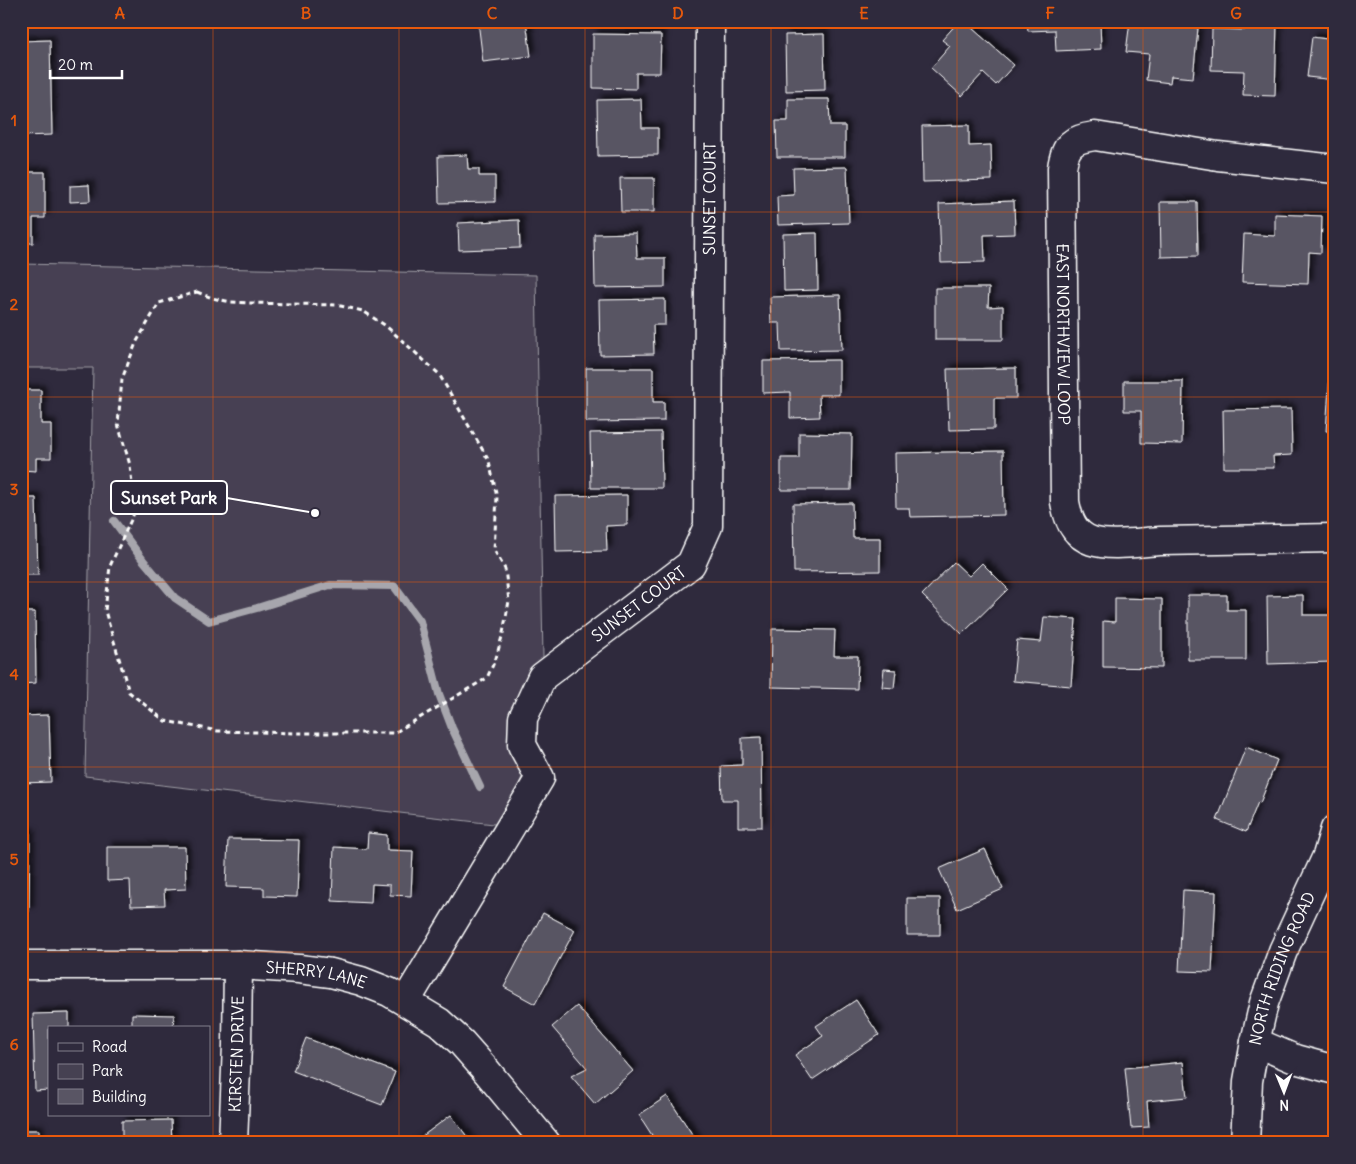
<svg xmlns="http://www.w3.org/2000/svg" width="1356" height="1164" font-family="Delius,sans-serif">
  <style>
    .green { fill: #464152; stroke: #a2a0a8 }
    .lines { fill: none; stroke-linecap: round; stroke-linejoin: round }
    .stream { stroke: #a7a6ad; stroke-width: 8 }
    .building { fill: #595564; stroke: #fff; filter: url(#shadow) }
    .minor-casing { stroke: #fff; stroke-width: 31 }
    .path { stroke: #fff; stroke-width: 3; stroke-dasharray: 5 4; stroke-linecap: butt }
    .minor { stroke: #2f2a3d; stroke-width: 28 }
    .grid { fill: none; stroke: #e8590c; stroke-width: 1; stroke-opacity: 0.55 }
    .labels { text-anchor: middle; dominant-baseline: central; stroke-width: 4.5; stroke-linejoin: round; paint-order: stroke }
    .street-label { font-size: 16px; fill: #fff; stroke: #2f2a3d }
    .leader { fill: none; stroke: #fff; stroke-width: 2 }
    .callout-dot { fill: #fff; stroke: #2f2a3d; stroke-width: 2 }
    .callout { fill: #2f2a3d; stroke: #fff; stroke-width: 2 }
    .callout-label { font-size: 18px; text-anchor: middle; font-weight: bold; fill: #fff }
    .neatline { fill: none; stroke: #e8590c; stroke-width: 2 }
    .grid-label { font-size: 16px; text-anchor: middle; font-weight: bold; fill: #e8590c }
  </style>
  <defs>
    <filter id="shadow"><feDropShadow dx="4.5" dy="-4.5" stdDeviation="2.5" flood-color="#0009"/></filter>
  </defs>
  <rect width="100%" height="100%" fill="#2f2a3d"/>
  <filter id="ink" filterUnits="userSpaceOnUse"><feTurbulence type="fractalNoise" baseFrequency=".02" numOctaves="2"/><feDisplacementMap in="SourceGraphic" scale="10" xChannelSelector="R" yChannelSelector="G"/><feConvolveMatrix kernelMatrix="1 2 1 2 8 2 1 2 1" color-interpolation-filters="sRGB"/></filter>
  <g filter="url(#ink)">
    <!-- green -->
    <path class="green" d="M21 264 536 275 543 658 513 706 522 777 502 825 85 776 93 368H21Z"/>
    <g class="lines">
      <!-- stream -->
      <path class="stream" d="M114 521 143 560 175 598 209 621 257 608 330 585 394 586 420 621 439 694 452 728 480 787"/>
    </g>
    <!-- building -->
    <path class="building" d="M478 21H526L531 56 483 62Z
      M586 21H651L586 22Z
      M782 21H831V24L782 25Z
      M959 21H964L1014 65 996 85 983 73 962 96 931 68 950 46 942 40Z
      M969 21H984L976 28Z
      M1027 21H1100L1101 49 1056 51 1055 30 1028 31Z
      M1130 21 1198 28 1193 78 1171 76 1170 83 1146 80 1149 54 1126 52Z
      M1245 22 1277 23 1275 96 1243 95 1244 71 1211 70 1212 29 1245 30Z
      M593 34 661 35 660 73H636V89L593 88Z
      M824 34 825 90 786 91 785 35Z
      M1312 37 1335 40V80L1307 77Z
      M50 40 52 135 21 136V41Z
      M641 99 642 128H658V155L598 156 597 100Z
      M788 99H829L830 126H845V157H777L776 121H788Z
      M969 125V146L991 145 992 180 923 182 922 126Z
      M467 155 468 169H479V176H495V202L439 203 438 156Z
      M847 167 849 223 778 225 777 196 794 195 793 168Z
      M21 172H45V218H33V243H21Z
      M620 178H654V212H621Z
      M89 185 90 201 70 202V186Z
      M1014 201 1015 234 984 235 985 262 941 263 939 204Z
      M1160 202H1197L1198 256 1161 257Z
      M1275 214 1322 216 1321 253 1309 252 1308 284 1242 282 1244 234 1275 236Z
      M519 220 520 248 459 250 458 223Z
      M636 233 637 258H665V287L595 288 594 234Z
      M817 233 818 290 784 291 783 234Z
      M935 288H989L988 307 1003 306V340H935Z
      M840 295 842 350 781 351 780 323H771L770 297Z
      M665 299V325H653L654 354 600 355 599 300Z
      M839 360V395H819L820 417 790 418V392L763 393V361Z
      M586 368H653V402H664V421L586 422Z
      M1016 368V398H994V429L949 430 947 369Z
      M1330 372 1335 373V432L1326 431Z
      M1124 381H1183L1182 444 1141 443V411H1124Z
      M21 390H41V424H51V458H36V471L21 470Z
      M1291 409 1292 455 1273 456 1274 468H1224L1223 410Z
      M661 432 662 488H591L590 433Z
      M799 433 852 434 851 490H781V458H799Z
      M1003 451 1004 515 910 517 909 508H896L895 453Z
      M627 495V525L606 526 607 551 556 552 555 496Z
      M21 498H36L38 575H21Z
      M852 503 853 538H880V571L794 572 793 504Z
      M954 562 969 576 982 563 1008 589 962 634 922 595Z
      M1188 595H1227V610H1246V660H1188Z
      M1303 595V615H1331L1332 662 1268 664 1267 596Z
      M1115 598 1162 599V668L1103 667V621L1115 622Z
      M21 612H35L36 683 21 684Z
      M1044 617 1076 619 1071 686 1013 681 1017 640 1041 642Z
      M772 629 835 630 834 656H858L857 689 771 687Z
      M884 669 896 670 894 688 882 687Z
      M49 715 51 782 21 783V716Z
      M761 737 762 827H738V800H722L721 766 742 765V738Z
      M1246 747 1277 760 1260 803 1258 802 1246 832 1217 820Z
      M21 833H30L29 912 21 911Z
      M368 833 387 835V850L413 851 411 896 390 895V885L372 884 371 903 332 901 334 847 367 849Z
      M228 839 299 840 297 897 264 896V888L226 887Z
      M107 847H185L186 889 164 890 165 905 131 906 130 880 107 881Z
      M985 849 1003 889 957 909 939 869Z
      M1183 890 1216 892 1212 972 1179 971Z
      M907 898H940V935H907Z
      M543 913 575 930 535 1004 504 987Z
      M856 1000 879 1035 812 1080 795 1055 823 1036 816 1026Z
      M577 1006 633 1071 595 1104 571 1076 587 1068 552 1027Z
      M21 1013 22 1084H21Z
      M69 1013V1028H49V1090L35 1091 33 1014Z
      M132 1014 174 1015 173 1028H132Z
      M306 1038 395 1072 382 1105 293 1071Z
      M1183 1062 1187 1097 1147 1101 1149 1127 1131 1128 1125 1068Z
      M667 1096 698 1143H657L639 1115Z
      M451 1115 471 1142 413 1143Z
      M171 1120 172 1143H122V1121Z
      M21 1130H39V1143H21Z"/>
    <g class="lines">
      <defs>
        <g id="minor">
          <path id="s1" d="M1335 169 1218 156 1095 136C1072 139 1065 145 1062 168L1065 502C1068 519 1074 535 1092 541 1110 547 1140 542 1160 541 1218 540 1276 539 1335 538"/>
          <path id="s2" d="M21 965H238L299 969 331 973 361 981 389 992 439 1022 462 1043 484 1068 546 1143"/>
          <path id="s3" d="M406 1001 540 778 522 745 523 718 542 677 691 564 708 526 710 21"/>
          <path d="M1255 1042 1295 1059 1335 1070"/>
          <path id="s4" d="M233 1143 237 1045 238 965"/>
          <path id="s5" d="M1245 1143 1248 1081 1255 1042 1264 1003 1283 951 1327 856 1335 829"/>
        </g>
      </defs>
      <!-- minor casing -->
      <use href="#minor" class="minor-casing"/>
      <!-- path -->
      <path class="path" d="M197 292 212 298 231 302 251 303 336 305 363 311 386 326 439 374 489 461 497 497 494 550 505 569 509 601 503 633 496 658 487 678 394 733H296L218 731 165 721 129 692 105 611 110 566 135 511 130 465 118 424 122 379 136 343 159 303Z"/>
      <!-- minor -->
      <use href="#minor" class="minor"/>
    </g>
  </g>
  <!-- grid -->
  <path class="grid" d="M213 21V1143M399 21V1143M585 21V1143M771 21V1143M957 21V1143M1143 21V1143M21 212H1335M21 397H1335M21 582H1335M21 767H1335M21 952H1335"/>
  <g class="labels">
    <!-- street labels -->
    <g class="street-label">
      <text stroke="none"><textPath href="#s3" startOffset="926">SUNSET COURT</textPath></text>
      <text stroke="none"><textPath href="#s1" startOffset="460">EAST NORTHVIEW LOOP</textPath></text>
      <text stroke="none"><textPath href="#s3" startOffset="491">SUNSET COURT</textPath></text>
      <text stroke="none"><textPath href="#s5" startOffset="180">NORTH RIDING ROAD</textPath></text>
      <text stroke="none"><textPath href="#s2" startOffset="296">SHERRY LANE</textPath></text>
      <text stroke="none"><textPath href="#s4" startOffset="89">KIRSTEN DRIVE</textPath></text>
    </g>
  </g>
  <!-- callouts -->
  <path class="leader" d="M315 513L227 498"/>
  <circle class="callout-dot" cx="315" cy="513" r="5"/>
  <rect class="callout" x="111" y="481" width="116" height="33" rx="5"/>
  <g class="callout-label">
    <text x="169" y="504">Sunset Park</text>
  </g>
  <!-- margin -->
  <rect width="1356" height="1164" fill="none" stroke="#2f2a3d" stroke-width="55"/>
  <!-- legend -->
  <rect x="48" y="1026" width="162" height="90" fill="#2f2a3d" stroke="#827f8b"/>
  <rect x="58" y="1043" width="25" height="8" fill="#2f2a3d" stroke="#827f8b"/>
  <text x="92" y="1052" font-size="15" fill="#ffffff">Road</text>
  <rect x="58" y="1064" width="25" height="15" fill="#464152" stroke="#827f8b"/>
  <text x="92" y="1076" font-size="15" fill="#ffffff">Park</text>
  <rect x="58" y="1089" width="25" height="15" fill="#595564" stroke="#827f8b"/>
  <text x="92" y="1102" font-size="15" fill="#ffffff">Building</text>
  <!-- north arrow -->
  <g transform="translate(1284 1092) rotate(179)" stroke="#2f2a3d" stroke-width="4" paint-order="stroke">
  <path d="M0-4L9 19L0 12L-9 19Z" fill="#ffffff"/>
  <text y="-8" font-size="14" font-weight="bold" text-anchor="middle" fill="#ffffff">N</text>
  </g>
  <!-- scale -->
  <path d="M50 70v8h72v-8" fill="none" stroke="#ffffff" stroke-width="2.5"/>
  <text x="58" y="70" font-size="15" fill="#ffffff" stroke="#2f2a3d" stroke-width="4" paint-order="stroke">20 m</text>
  <rect x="28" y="28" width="1300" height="1108" class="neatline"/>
  <g class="grid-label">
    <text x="120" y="19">A</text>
    <text x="306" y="19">B</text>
    <text x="492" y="19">C</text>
    <text x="678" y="19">D</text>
    <text x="864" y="19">E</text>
    <text x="1050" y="19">F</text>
    <text x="1236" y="19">G</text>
    <text x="14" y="126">1</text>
    <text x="14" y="310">2</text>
    <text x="14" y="495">3</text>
    <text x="14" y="680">4</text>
    <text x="14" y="865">5</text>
    <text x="14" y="1050">6</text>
  </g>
</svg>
